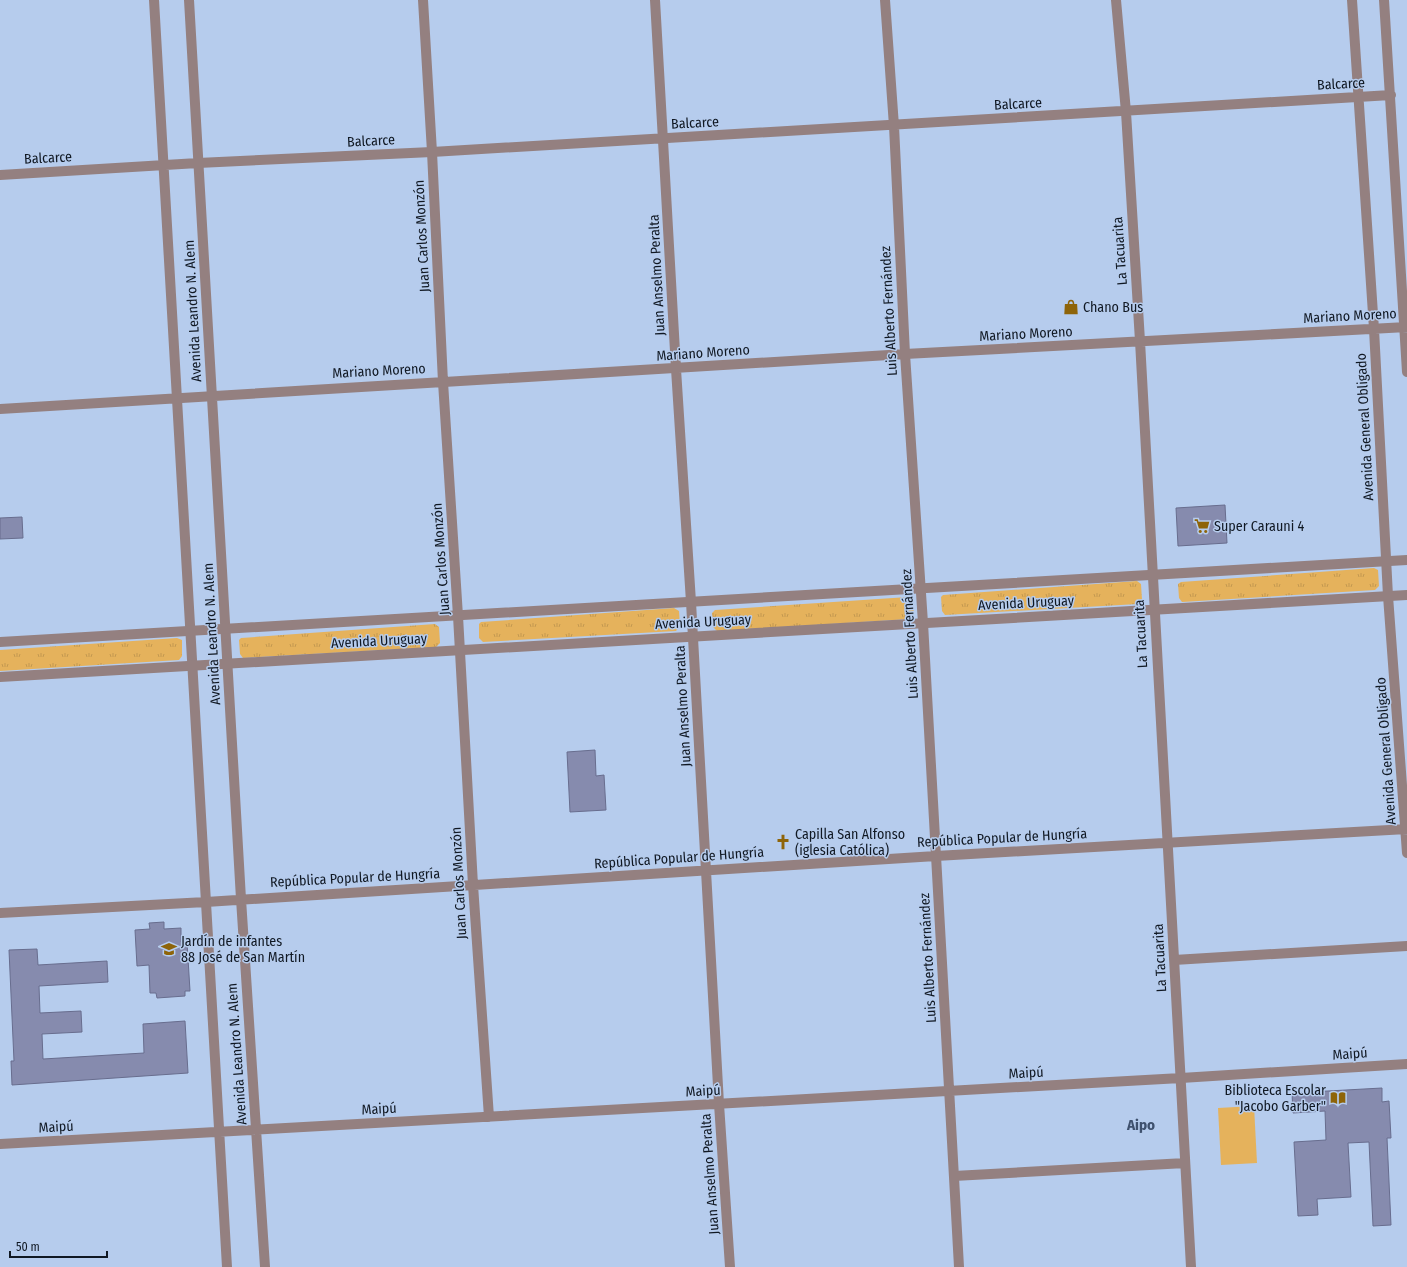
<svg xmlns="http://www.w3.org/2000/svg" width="1407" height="1267" font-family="'Fira Sans Condensed',sans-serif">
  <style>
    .grass { fill: url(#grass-tufts) }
    .park { fill: #e5b25c }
    .building { fill: #868bae; stroke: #686d8e }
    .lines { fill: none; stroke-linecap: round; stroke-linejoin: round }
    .minor { stroke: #948080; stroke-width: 10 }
    .tertiary { stroke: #948080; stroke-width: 10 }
    .labels { text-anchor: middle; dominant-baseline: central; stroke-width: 3; stroke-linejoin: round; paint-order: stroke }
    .street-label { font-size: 14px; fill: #101823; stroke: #b6cced }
    .poi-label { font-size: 14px; fill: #101823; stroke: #b6cced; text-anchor: start }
    .neighbourhood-label { font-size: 15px; font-weight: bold; fill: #3f516e; stroke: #b6cced }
  </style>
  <defs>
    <pattern id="grass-tufts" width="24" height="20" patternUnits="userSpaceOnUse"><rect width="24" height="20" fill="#e5b25c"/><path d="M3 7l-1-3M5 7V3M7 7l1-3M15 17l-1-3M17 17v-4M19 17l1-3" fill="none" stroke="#c39850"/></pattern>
  </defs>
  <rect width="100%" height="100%" fill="#b6cced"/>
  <!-- grass -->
  <path class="grass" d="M1374 568 1378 570 1379 586 1375 590 1182 602 1179 598 1178 584 1181 582Z
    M1137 581 1141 584 1142 600 1138 604 945 615 942 611 941 597 943 595Z
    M908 597 913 599 914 615 910 619 717 631 713 627 712 613 715 610Z
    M674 608 679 611 680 626 676 631 483 642 479 638V624L481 622Z
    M435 624 439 627 440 643 436 647 243 658 240 654 239 640 241 638Z
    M177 638 182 640V656L179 660 0 671V650Z"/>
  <!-- park -->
  <path class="park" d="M1254 1106 1257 1163 1221 1165 1218 1108Z"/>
  <!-- building -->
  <path class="building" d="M1225 505 1227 543 1178 546 1176 508Z
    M22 517 23 538 0 539V518Z
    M595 750 596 776 604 775 606 810 570 812 567 752Z
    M164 922V929L181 928V942H187L190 991H185V996L157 998 156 993H150L149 965 137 966 135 930 150 929 149 923Z
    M37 949 38 965 107 961 108 982 39 986 40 1013 81 1011 82 1032 42 1034 43 1059 144 1053 143 1024 185 1021 188 1073 12 1085 11 1061H14L9 950Z
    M1382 1088V1102L1389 1101 1391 1138H1387L1391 1225 1373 1226 1369 1142 1348 1143 1351 1197 1317 1199 1318 1215 1298 1216 1294 1142 1326 1140 1325 1111 1293 1113 1292 1093Z"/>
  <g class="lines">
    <!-- minor -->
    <path class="minor" d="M154 0 227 1267
      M189 0 241 899 265 1267
      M423 0 432 152 443 382 458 616 473 885 489 1117
      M655 0 676 369 691 602 719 1104 730 1267
      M885 0 894 126 905 354 923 623 959 1267
      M1116 0 1126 112 1140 341 1191 1267
      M1352 0 1374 329 1388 596 1407 853
      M1384 0 1407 372
      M0 175 198 163 432 152 1391 95
      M0 409 905 354 1407 327
      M0 913 206 902 936 856 1407 829
      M1174 960 1407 946
      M0 1144 1181 1078 1407 1064
      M954 1176 1185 1163"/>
    <!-- tertiary -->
    <path class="tertiary" d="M0 642 1407 560
      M0 677 1407 595"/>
  </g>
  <!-- icons -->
  <defs>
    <symbol id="shop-bare" viewBox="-9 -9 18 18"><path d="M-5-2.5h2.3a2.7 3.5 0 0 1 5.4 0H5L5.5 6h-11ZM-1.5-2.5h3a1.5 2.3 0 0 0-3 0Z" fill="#8e6409" stroke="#b6cced" stroke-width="2.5" paint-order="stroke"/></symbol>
    <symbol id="supermarket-bare" viewBox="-9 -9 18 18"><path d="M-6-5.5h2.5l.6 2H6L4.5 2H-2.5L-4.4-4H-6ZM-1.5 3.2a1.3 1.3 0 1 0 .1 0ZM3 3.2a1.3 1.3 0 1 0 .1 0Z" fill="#8e6409" stroke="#b6cced" stroke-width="2.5" paint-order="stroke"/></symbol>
    <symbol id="church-bare" viewBox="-9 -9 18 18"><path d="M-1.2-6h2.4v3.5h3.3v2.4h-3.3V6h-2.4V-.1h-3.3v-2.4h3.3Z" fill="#8e6409" stroke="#b6cced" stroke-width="2.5" paint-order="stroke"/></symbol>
    <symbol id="school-bare" viewBox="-9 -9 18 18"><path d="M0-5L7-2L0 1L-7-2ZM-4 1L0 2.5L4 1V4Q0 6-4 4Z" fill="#8e6409" stroke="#b6cced" stroke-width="2.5" paint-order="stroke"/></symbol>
    <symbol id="library-bare" viewBox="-9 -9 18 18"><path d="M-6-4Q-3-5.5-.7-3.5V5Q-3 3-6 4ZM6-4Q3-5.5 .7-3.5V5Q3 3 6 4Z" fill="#8e6409" stroke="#b6cced" stroke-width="2.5" paint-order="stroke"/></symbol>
  </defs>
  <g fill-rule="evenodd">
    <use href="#shop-bare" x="1060" y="296" width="22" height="22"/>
    <use href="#supermarket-bare" x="1191" y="515" width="22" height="22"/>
    <use href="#church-bare" x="772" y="831" width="22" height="22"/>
    <use href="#school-bare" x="158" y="938" width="22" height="22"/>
    <use href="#library-bare" x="1327" y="1087" width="22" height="22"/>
  </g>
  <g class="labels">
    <!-- street labels -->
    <g class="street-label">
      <text transform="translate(1341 84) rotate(-3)">Balcarce</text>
      <text transform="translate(1018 104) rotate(-3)">Balcarce</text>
      <text transform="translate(695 123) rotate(-3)">Balcarce</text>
      <text transform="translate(371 141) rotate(-3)">Balcarce</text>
      <text transform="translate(48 158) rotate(-3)">Balcarce</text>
      <text transform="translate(422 236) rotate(-93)">Juan Carlos Monzón</text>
      <text transform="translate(1120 251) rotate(-94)">La Tacuarita</text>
      <text transform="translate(657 275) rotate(-93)">Juan Anselmo Peralta</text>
      <text transform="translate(193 311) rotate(-93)">Avenida Leandro N. Alem</text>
      <text transform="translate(889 311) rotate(-93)">Luis Alberto Fernández</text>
      <text transform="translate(1350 316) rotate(-3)">Mariano Moreno</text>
      <text transform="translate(1026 334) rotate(-3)">Mariano Moreno</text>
      <text transform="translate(703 353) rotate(-4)">Mariano Moreno</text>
      <text transform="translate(379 371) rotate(-3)">Mariano Moreno</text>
      <text transform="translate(1365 427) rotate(-93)">Avenida General Obligado</text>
      <text transform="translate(441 559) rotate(-94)">Juan Carlos Monzón</text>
      <text transform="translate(1026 603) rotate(-3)">Avenida Uruguay</text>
      <text transform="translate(703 622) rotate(-3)">Avenida Uruguay</text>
      <text transform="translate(212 634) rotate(-93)">Avenida Leandro N. Alem</text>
      <text transform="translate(910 634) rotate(-93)">Luis Alberto Fernández</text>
      <text transform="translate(1141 634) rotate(-93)">La Tacuarita</text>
      <text transform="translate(379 641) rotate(-3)">Avenida Uruguay</text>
      <text transform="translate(683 706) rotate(-93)">Juan Anselmo Peralta</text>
      <text transform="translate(1386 751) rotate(-94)">Avenida General Obligado</text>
      <text transform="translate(1002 838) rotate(-3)">República Popular de Hungría</text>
      <text transform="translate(679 858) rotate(-4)">República Popular de Hungría</text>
      <text transform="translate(355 878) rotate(-3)">República Popular de Hungría</text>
      <text transform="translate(459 883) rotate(-93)">Juan Carlos Monzón</text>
      <text transform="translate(928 958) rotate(-93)">Luis Alberto Fernández</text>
      <text transform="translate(1160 958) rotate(-93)">La Tacuarita</text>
      <text transform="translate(237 1054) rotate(-94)">Avenida Leandro N. Alem</text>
      <text transform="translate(1350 1054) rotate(-4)">Maipú</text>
      <text transform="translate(1026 1073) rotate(-3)">Maipú</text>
      <text transform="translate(703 1091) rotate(-3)">Maipú</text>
      <text transform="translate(379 1109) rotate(-3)">Maipú</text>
      <text transform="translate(56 1127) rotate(-3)">Maipú</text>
      <text transform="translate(710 1174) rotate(-94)">Juan Anselmo Peralta</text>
    </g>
    <!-- poi labels -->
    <g class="poi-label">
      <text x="1083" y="307">Chano Bus</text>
      <text x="1214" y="526">Super Carauni 4</text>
      <text x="795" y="834">Capilla San Alfonso<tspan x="795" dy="16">(iglesia Católica)</tspan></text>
      <text x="181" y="941">Jardín de infantes<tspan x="181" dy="16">88 José de San Martín</tspan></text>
      <text x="1326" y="1090" text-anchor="end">Biblioteca Escolar<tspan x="1326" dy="16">"Jacobo Garber"</tspan></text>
    </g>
    <!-- neighbourhood labels -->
    <g class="neighbourhood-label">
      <text x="1141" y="1125">Aipo</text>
    </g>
  </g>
  <!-- scale -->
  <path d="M10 1251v6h97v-6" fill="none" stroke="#101823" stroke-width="2"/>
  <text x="16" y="1251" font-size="12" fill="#101823" stroke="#b6cced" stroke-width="3" paint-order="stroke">50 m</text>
</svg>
